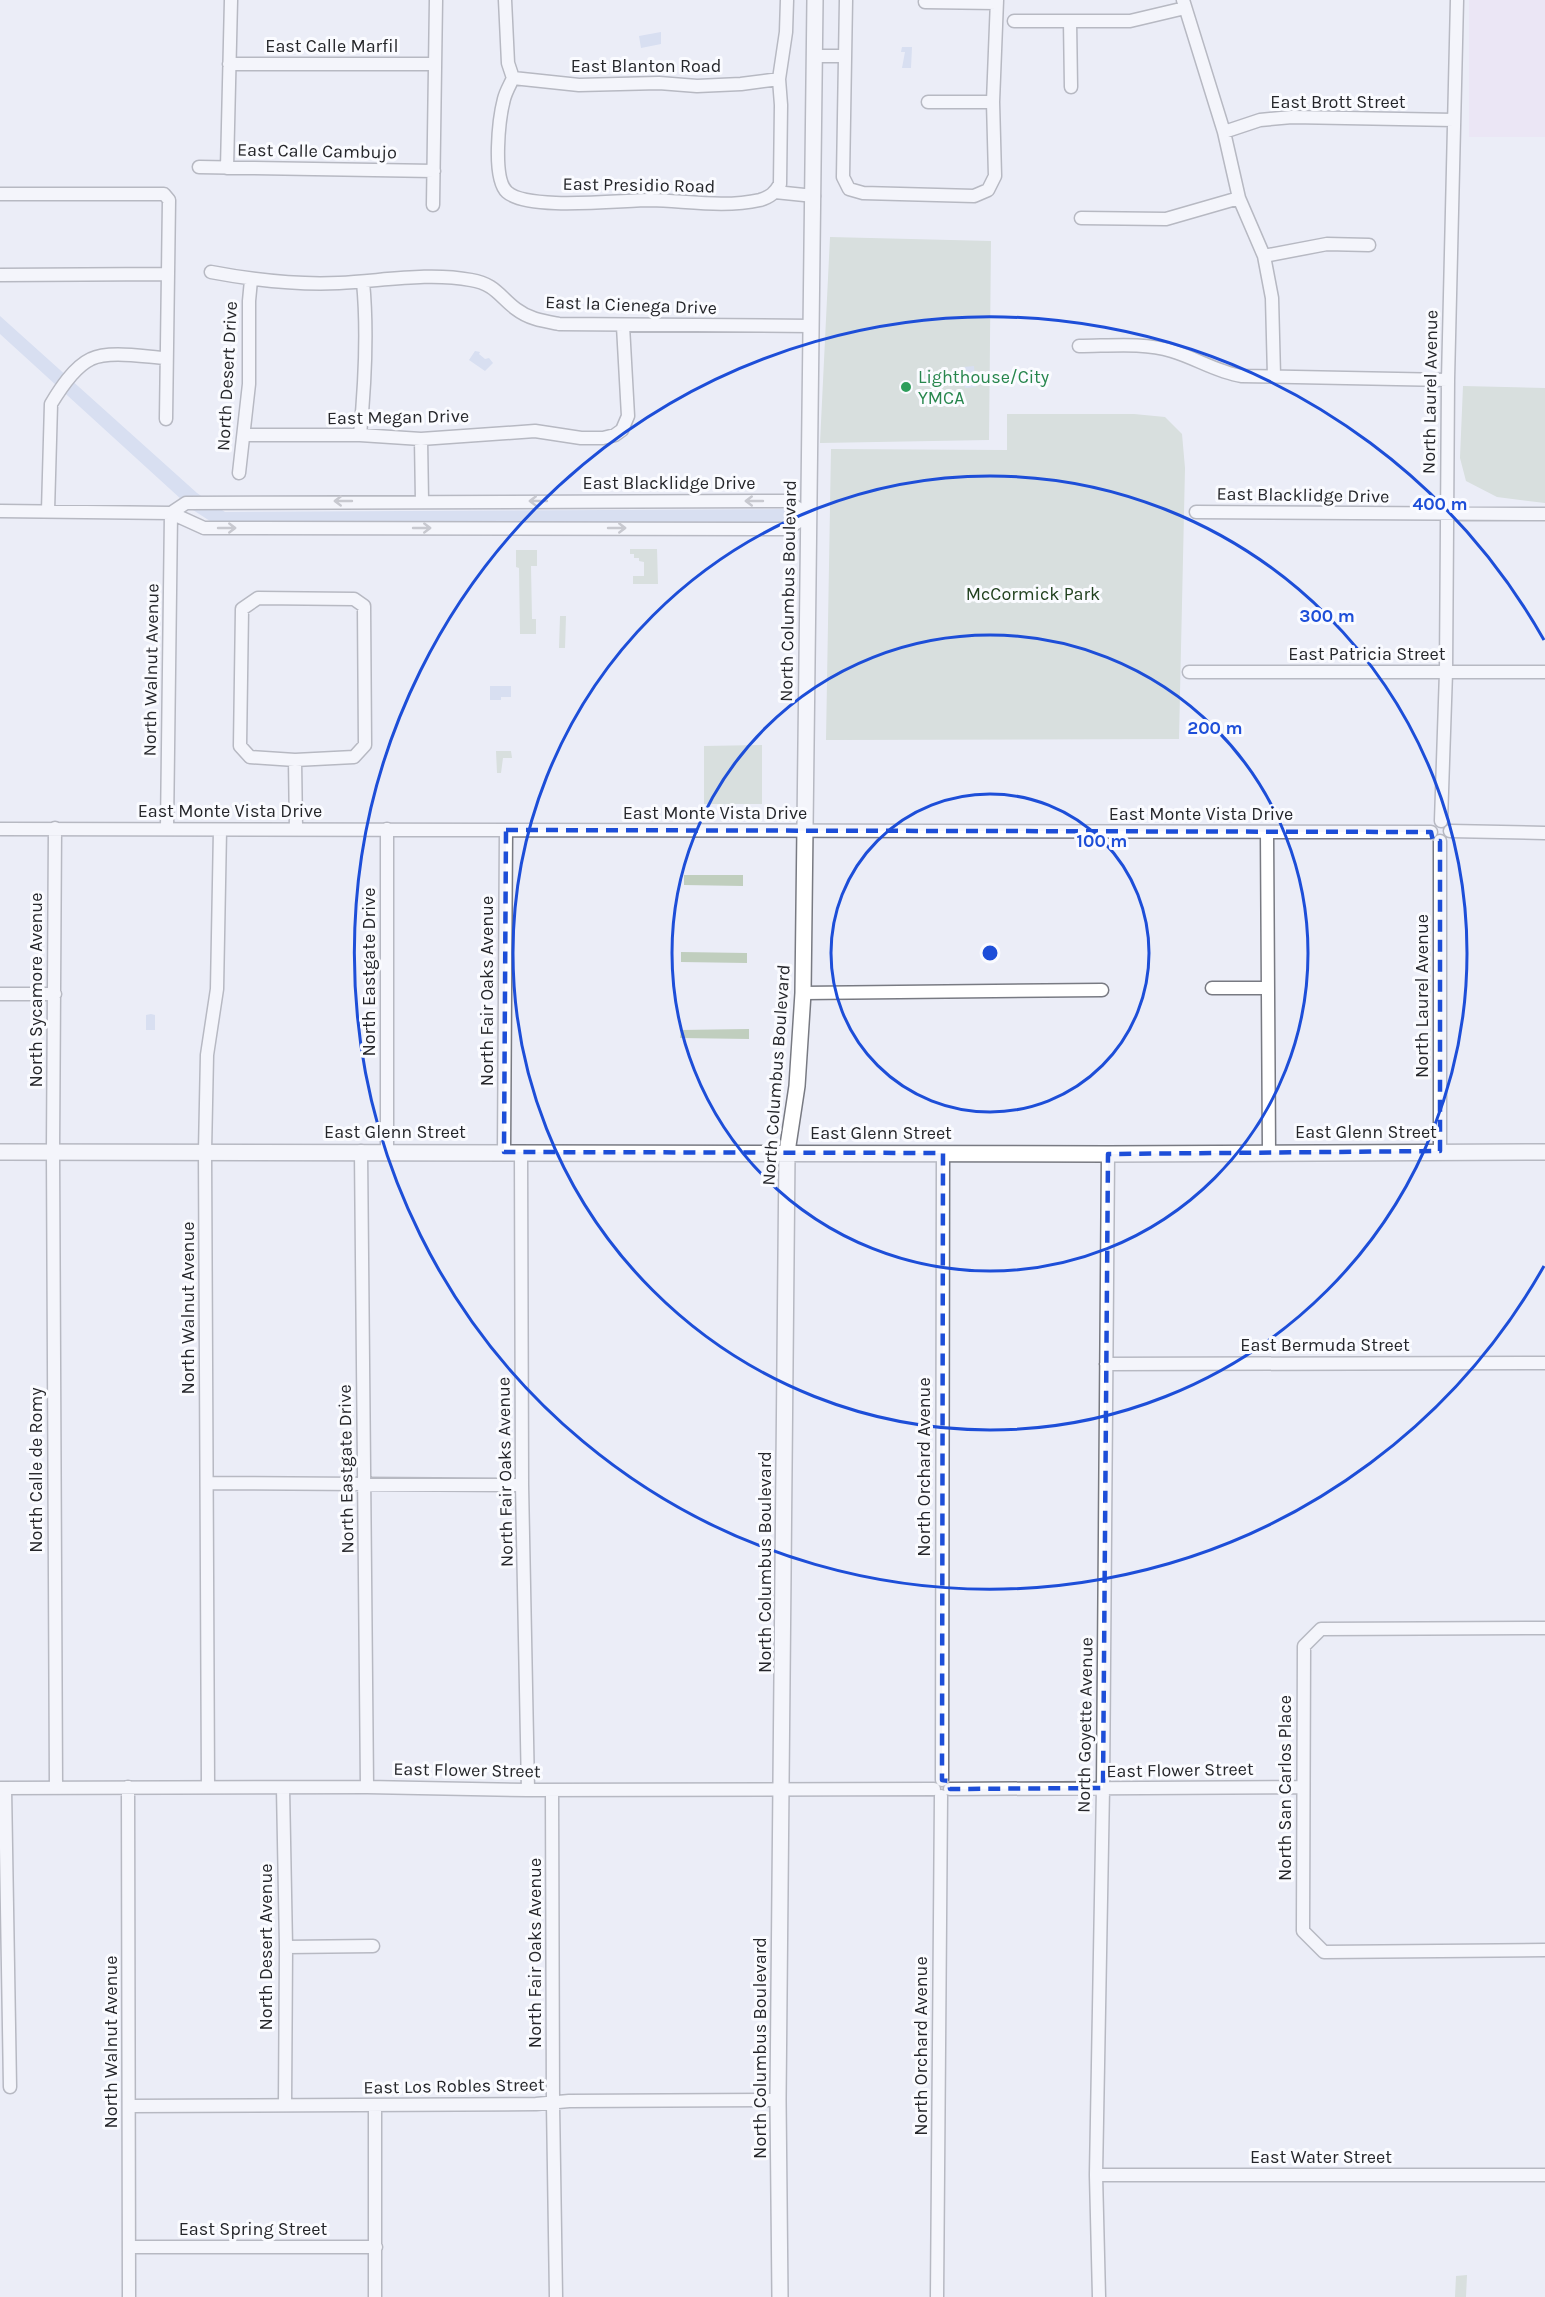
<svg xmlns="http://www.w3.org/2000/svg" width="1545" height="2297" font-family="Karla,sans-serif">
  <style>
    .commercial { fill: #ecdef2 }
    .green { fill: #c0cebe }
    .water { fill: #c0cee8 }
    .lines { fill: none; stroke-linecap: round; stroke-linejoin: round }
    .minor-casing { stroke: #787a82; stroke-width: 15 }
    .tertiary-casing { stroke: #787a82; stroke-width: 18 }
    .minor { stroke: #fff; stroke-width: 12 }
    .tertiary { stroke: #fff; stroke-width: 15 }
    .oneway { stroke: #9d9d9f }
    .marked { fill: none; stroke: #1d4ed8; stroke-width: 4.5; stroke-dasharray: 12 8; stroke-linejoin: round }
    .ring { fill: none; stroke: #1d4ed8; stroke-width: 3 }
    .leisure-dot { fill: #2e9e5b; stroke: #fafbff; stroke-width: 2 }
    .labels { text-anchor: middle; dominant-baseline: central; stroke-width: 6; stroke-linejoin: round; paint-order: stroke }
    .street-label { font-size: 18px; fill: #25262a; stroke: #fafbff }
    .leisure-label { font-size: 18px; fill: #27864d; stroke: #fafbff; text-anchor: start }
    .park-label { font-size: 18px; fill: #21411e; stroke: #fafbff }
    .centre { fill: #1d4ed8; stroke: #fafbff; stroke-width: 3 }
    .ring-label { font-size: 18px; text-anchor: middle; font-weight: bold; fill: #1d4ed8; stroke: #fafbff; stroke-width: 6; stroke-linejoin: round; paint-order: stroke }
  </style>
  <rect width="100%" height="100%" fill="#ebedf7"/>
  <!-- commercial -->
  <path class="commercial" d="M1469 0H1545V137H1469Z"/>
  <!-- green -->
  <path class="green" d="M830 237 991 241 989 440 820 443Z
    M1463 386 1545 388V503L1497 497 1466 481 1460 458Z
    M1007 414H1134L1165 417 1182 434 1185 468 1179 739 826 740 831 449 1007 450Z
    M630 549H657L658 584H633V576H644V562L639 561V558H634V554H630Z
    M516 550H537V566H531L532 619H536V634H520L519 568 516 567Z
    M560 616H566L565 648H559Z
    M762 745V804H704V746Z
    M496 751H511L512 758H503L501 773H497Z
    M684 875H743V886L684 885Z
    M681 952 747 953V963L681 962Z
    M749 1029V1039L680 1038 681 1030Z
    M1467 2275 1466 2297H1455L1456 2276Z"/>
  <!-- water -->
  <path class="water" d="M661 32V44L641 48 639 36Z
    M902 47H912L911 68H902L905 52H901Z
    M0 316 197 493 225 512 789 509 790 524 210 521 193 510 0 334Z
    M475 351 480 352 479 354 485 359 489 358 493 363 485 371 469 360Z
    M974 366 976 387 965 388 963 367Z
    M490 686H511V697H501V700H490Z
    M151 1014 155 1015V1030H146V1015Z"/>
  <g class="lines">
    <defs>
      <path id="minor" d="M505 0 508 63 513 78
        M846 0 843 177 849 189 863 193 974 196 988 190 995 176 993 102 997 0
        M1183 0 1224 132 1239 198 1264 256 1272 298 1274 376
        M925 2 997 3
        M1014 21H1130L1185 8
        M1070 21 1071 87
        M815 56H844
        M229 64H435
        M513 78C510 85 506 91 504 99 499 118 492 178 507 192 528 211 620 200 651 200 687 201 724 208 760 200 770 197 775 193 780 184L781 105 779 79 786 32 787 0
        M513 78 579 85 659 83 697 86 741 84 779 79
        M928 102H993
        M1224 132 1260 120 1292 117 1454 120
        M199 167 434 171
        M227 168 231 0
        M775 192 814 196
        M0 194H164L169 200 166 419
        M433 205 436 0
        M1081 218 1166 219 1239 198
        M1264 256 1327 244 1369 245
        M211 272C253 280 296 285 339 283 382 281 428 272 471 280 495 284 499 296 516 309 529 319 543 321 559 324L812 326
        M0 275 168 274
        M1079 346C1109 346 1143 342 1172 351 1196 358 1216 372 1242 376L1448 380
        M245 435H360L421 439 535 431 581 438H603L615 435 622 430 628 416 623 326
        M360 435C365 384 368 333 363 282
        M421 439 422 501
        M239 473 249 384V301L251 280
        M0 511 171 513 204 528 787 529 809 515 786 501 186 503 171 513
        M48 511 51 404C60 389 74 367 91 359 109 350 146 357 166 358
        M1196 512 1545 514
        M1189 672H1545
        M295 760 250 757 240 746 242 609 258 598 354 599 364 606 365 745 354 757 295 760 296 829
        M1441 821 1446 672 1448 380 1457 0
        M55 828 53 1151 56 1788
        M167 828 171 513
        M0 829 1431 832
        M1450 831 1545 833
        M1267 832 1269 1152
        M1212 988H1268
        M803 993 1102 990
        M0 994H55
        M361 1151 367 1787
        M387 1151V829
        M1440 1151V841
        M504 1152 506 830
        M521 1152 522 1485 528 1790
        M1106 1364 1545 1363
        M208 1483 522 1485
        M1545 1628 1321 1629 1304 1646 1303 1931 1324 1952 1545 1950
        M942 1780 943 1153
        M128 1787 129 2297
        M208 1787 205 1151 207 1055 217 989 220 830
        M0 1788 367 1787 528 1790 934 1789
        M5 1788 10 2087
        M283 1788 286 1947 285 2105
        M950 1789 1303 1787
        M552 1790 553 2104 556 2297
        M286 1947 373 1946
        M375 2105V2297
        M129 2106 536 2104 569 2101 778 2100
        M1096 2175H1545
        M130 2247H376
        M937 2297 941 1796
        M1099 2297 1096 2175 1103 1788 1108 1154"/>
      <path id="tertiary" d="M0 1152 1108 1154 1545 1152
        M780 2297 778 2100 787 1152 797 1086 803 993 815 0"/>
    </defs>
    <!-- minor casing -->
    <use href="#minor" class="minor-casing"/>
    <!-- tertiary casing -->
    <use href="#tertiary" class="tertiary-casing"/>
    <!-- minor -->
    <use href="#minor" class="minor"/>
    <!-- tertiary -->
    <use href="#tertiary" class="tertiary"/>
  </g>
  <!-- one-way arrows -->
  <defs><path id="oneway-shaft" d="M-6 0H5M1.5-3L5.5 0L1.5 3" fill="none" stroke-width="1.6" stroke-linecap="round" stroke-linejoin="round" transform="scale(1.5)"/></defs>
  <g class="oneway">
    <use href="#oneway-shaft" transform="translate(343 501) rotate(180)"/>
    <use href="#oneway-shaft" transform="translate(538 501) rotate(-180)"/>
    <use href="#oneway-shaft" transform="translate(754 501) rotate(180)"/>
    <use href="#oneway-shaft" transform="translate(227 528)"/>
    <use href="#oneway-shaft" transform="translate(422 528)"/>
    <use href="#oneway-shaft" transform="translate(617 528)"/>
  </g>
  <!-- marked area -->
  <path d="M0 0H1545V2297H0ZM506 830 1431 832 1433 841H1440V1151L1108 1154 1103 1788 950 1789 949 1781 942 1780 943 1153 504 1152Z" fill="#ebedf7" fill-opacity=".55" fill-rule="evenodd"/>
  <path class="marked" d="M506 830 1431 832 1433 841H1440V1151L1108 1154 1103 1788 950 1789 949 1781 942 1780 943 1153 504 1152Z"/>
  <!-- distance rings -->
  <g class="ring">
    <circle cx="990" cy="953" r="159"/>
    <circle cx="990" cy="953" r="318"/>
    <circle cx="990" cy="953" r="477"/>
    <path d="M1544 1266A636 636 0 1 1 1544 640"/>
  </g>
  <!-- markers -->
  <circle class="leisure-dot" cx="906" cy="387" r="6"/>
  <g class="labels">
    <!-- street labels -->
    <g class="street-label">
      <text x="332" y="46">East Calle Marfil</text>
      <text x="646" y="66">East Blanton Road</text>
      <text x="1338" y="102">East Brott Street</text>
      <text transform="translate(317 151) rotate(1)">East Calle Cambujo</text>
      <text transform="translate(639 185) rotate(1)">East Presidio Road</text>
      <text transform="translate(631 305) rotate(2)">East la Cienega Drive</text>
      <text transform="translate(227 376) rotate(-87)">North Desert Drive</text>
      <text transform="translate(1430 392) rotate(-89)">North Laurel Avenue</text>
      <text transform="translate(398 417) rotate(-1)">East Megan Drive</text>
      <text x="669" y="483">East Blacklidge Drive</text>
      <text transform="translate(1303 495) rotate(1)">East Blacklidge Drive</text>
      <text transform="translate(788 591) rotate(-89)">North Columbus Boulevard</text>
      <text x="1367" y="654">East Patricia Street</text>
      <text transform="translate(151 670) rotate(-89)">North Walnut Avenue</text>
      <text x="230" y="811">East Monte Vista Drive</text>
      <text x="715" y="813">East Monte Vista Drive</text>
      <text x="1201" y="814">East Monte Vista Drive</text>
      <text transform="translate(369 972) rotate(-90)">North Eastgate Drive</text>
      <text transform="translate(36 990) rotate(-90)">North Sycamore Avenue</text>
      <text transform="translate(487 991) rotate(-90)">North Fair Oaks Avenue</text>
      <text transform="translate(1422 996) rotate(-90)">North Laurel Avenue</text>
      <text transform="translate(776 1075) rotate(-86)">North Columbus Boulevard</text>
      <text x="395" y="1132">East Glenn Street</text>
      <text x="1366" y="1132">East Glenn Street</text>
      <text x="881" y="1133">East Glenn Street</text>
      <text transform="translate(188 1308) rotate(-90)">North Walnut Avenue</text>
      <text x="1325" y="1345">East Bermuda Street</text>
      <text transform="translate(924 1467) rotate(-90)">North Orchard Avenue</text>
      <text transform="translate(346 1469) rotate(-91)">North Eastgate Drive</text>
      <text transform="translate(36 1470) rotate(-90)">North Calle de Romy</text>
      <text transform="translate(505 1472) rotate(-91)">North Fair Oaks Avenue</text>
      <text transform="translate(765 1562) rotate(-90)">North Columbus Boulevard</text>
      <text transform="translate(1085 1725) rotate(-89)">North Goyette Avenue</text>
      <text transform="translate(467 1770) rotate(1)">East Flower Street</text>
      <text transform="translate(1180 1770) rotate(-1)">East Flower Street</text>
      <text transform="translate(1285 1788) rotate(-90)">North San Carlos Place</text>
      <text transform="translate(266 1947) rotate(-90)">North Desert Avenue</text>
      <text transform="translate(535 1953) rotate(-90)">North Fair Oaks Avenue</text>
      <text transform="translate(111 2042) rotate(-90)">North Walnut Avenue</text>
      <text transform="translate(921 2046) rotate(-90)">North Orchard Avenue</text>
      <text transform="translate(760 2048) rotate(-90)">North Columbus Boulevard</text>
      <text transform="translate(454 2086) rotate(-1)">East Los Robles Street</text>
      <text x="1321" y="2157">East Water Street</text>
      <text x="253" y="2229">East Spring Street</text>
    </g>
    <!-- leisure labels -->
    <g class="leisure-label">
      <text x="918" y="377">Lighthouse/City<tspan x="918" dy="21">YMCA</tspan></text>
    </g>
    <!-- park labels -->
    <g class="park-label">
      <text x="1033" y="594">McCormick Park</text>
    </g>
  </g>
  <circle cx="990" cy="953" r="9" class="centre"/>
  <g class="ring-label">
    <text x="1440" y="510">400 m</text>
    <text x="1327" y="622">300 m</text>
    <text x="1215" y="734">200 m</text>
    <text x="1102" y="847">100 m</text>
  </g>
</svg>
